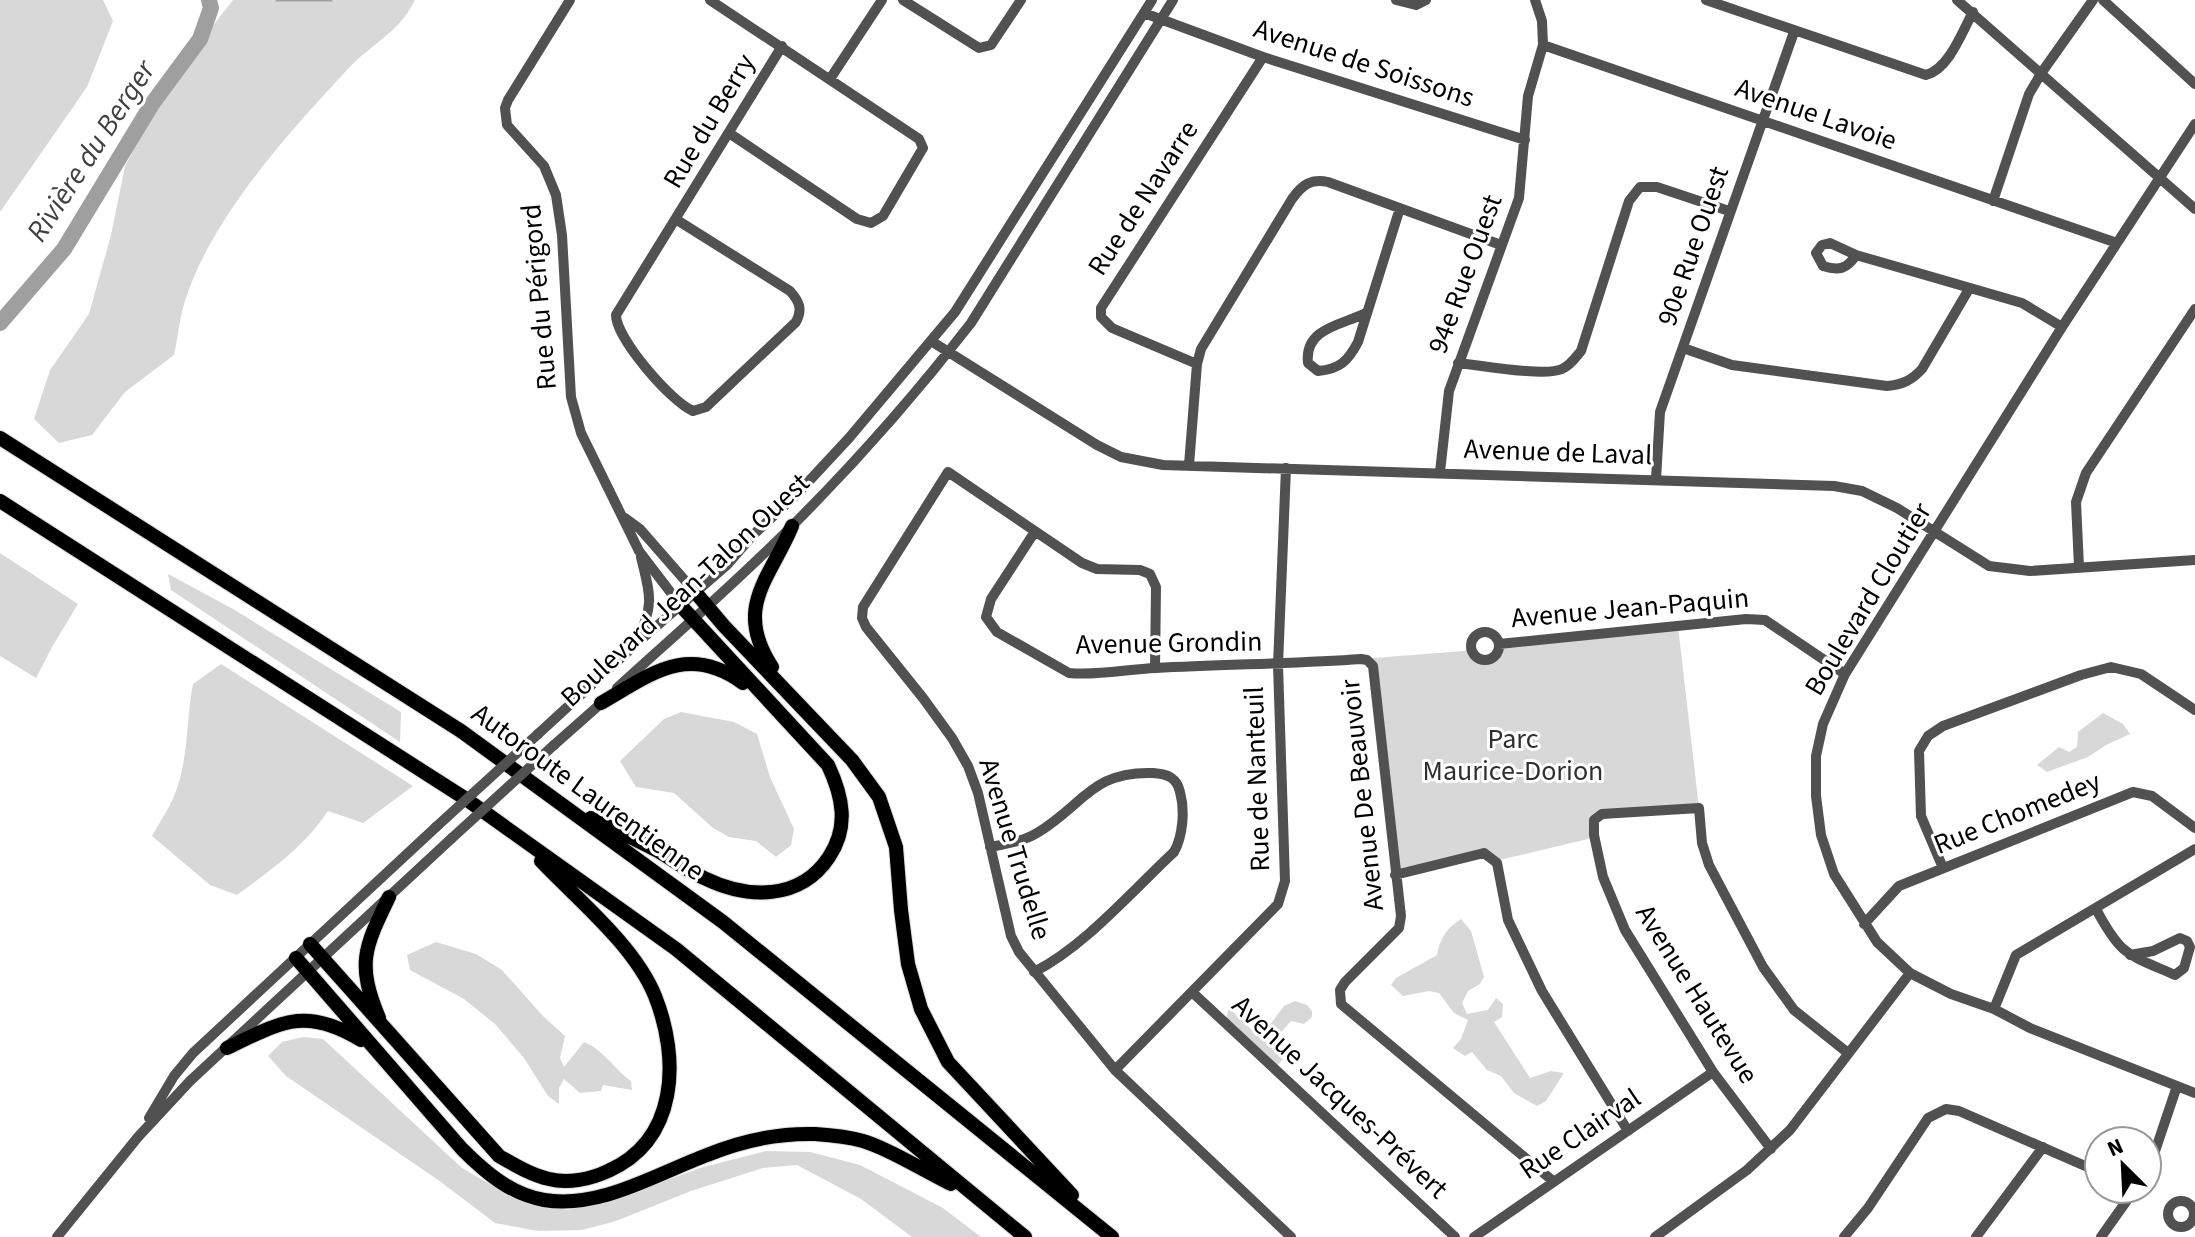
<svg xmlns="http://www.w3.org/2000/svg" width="2195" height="1237" font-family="'Source Sans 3',sans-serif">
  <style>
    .green { fill: #d8d8d8 }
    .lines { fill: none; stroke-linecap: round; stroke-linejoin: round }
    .stream { stroke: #9f9f9f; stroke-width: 3 }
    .river { stroke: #9f9f9f; stroke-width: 16 }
    .highway-casing { stroke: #dbdbdb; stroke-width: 16 }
    .minor { stroke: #515151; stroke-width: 10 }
    .highway { stroke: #000; stroke-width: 14 }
    .minor-bridge { stroke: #515151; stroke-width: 10 }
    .labels { text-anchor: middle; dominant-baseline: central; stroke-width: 6; stroke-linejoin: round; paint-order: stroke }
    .street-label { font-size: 28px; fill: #000; stroke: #fff }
    .park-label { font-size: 28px; fill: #2f2f2f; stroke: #fff }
    .water-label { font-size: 30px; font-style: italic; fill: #404040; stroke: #fff }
  </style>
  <rect width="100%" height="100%" fill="#fff"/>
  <!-- green -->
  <path class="green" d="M0 0H103L113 21 87 87 0 212Z
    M233 0H415C399 33 372 43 348 69 289 132 211 218 185 301 179 319 178 338 174 355L125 392 92 435 59 443 34 419 50 370 89 314 111 235 125 166 171 79Z
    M0 553 78 604 52 647 36 678 0 656Z
    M168 574 233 609 401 712 400 742 171 590Z
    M1678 626 1699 808 1594 820V835L1588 839 1495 861 1484 853 1395 875 1374 670 1361 659 1464 651 1471 648 1475 655 1485 660 1494 656 1499 648Z
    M221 664 413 786 363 823 328 811C304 847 271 870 237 895L210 885 152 836C160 821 171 806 176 791 189 756 186 719 193 684Z
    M681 712 734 722 757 734 770 777 794 829 791 845 776 857 756 841 729 837 713 828 674 793 636 787 620 761 664 719Z
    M2103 713 2123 724 2130 734 2106 745 2088 757 2047 772 2037 765 2059 747 2069 752 2077 747 2078 732Z
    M1461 919 1471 931 1484 977 1480 984 1468 991 1462 1003 1467 1014 1488 1010 1496 998 1503 1004 1502 1017 1494 1022 1530 1078 1551 1071 1564 1073 1546 1101 1537 1106 1514 1093 1501 1076 1487 1070 1472 1052 1465 1056 1453 1048 1461 1039 1468 1020 1454 1013 1439 993 1429 991 1403 996 1391 985 1396 978 1437 955C1440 938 1447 928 1461 919Z
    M436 942 476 954 502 970 543 1016 565 1036 560 1058 564 1067 584 1042C604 1050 613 1068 631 1081L632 1090 603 1085 601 1091 580 1093 564 1079 559 1088V1104L548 1096 524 1058 495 1024 464 999 410 970 407 955Z
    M1295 1001 1307 1005 1312 1011V1017L1304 1024 1291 1021 1269 1046 1283 1059 1277 1066 1226 1019 1229 1008 1260 1038 1284 1006Z
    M303 1037 323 1039 462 1168 512 1197 567 1210 614 1200 700 1168 766 1151 810 1152 860 1165 943 1208 981 1237H912L861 1199 797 1165 763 1168 691 1191 616 1221 582 1230 538 1231 495 1223 441 1182 286 1076 268 1056 282 1042Z"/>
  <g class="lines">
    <!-- stream -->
    <path class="stream" d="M277 0H331"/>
    <!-- river -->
    <path class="river" d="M0 323 64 249 152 104 200 39 211 8 209 0"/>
    <defs>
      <path id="highway" d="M0 438 461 731 723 922 1112 1237
        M0 501 466 799 676 949 1025 1237
        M696 593 724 626 852 760 879 797 896 847 901 910 908 964 921 1009 948 1062 1072 1195
        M772 667C733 607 770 579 792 526
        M601 703C651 674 688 643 743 683
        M591 818C613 829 635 839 656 850 672 859 687 871 704 878 747 899 800 901 829 857 849 827 843 797 828 765L681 606
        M310 944 499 1156C515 1165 531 1175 549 1179 568 1184 591 1179 608 1171 678 1140 680 1059 655 996 635 946 578 900 541 861
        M296 958 462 1149C485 1172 510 1194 544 1200 601 1209 656 1174 707 1155 741 1141 778 1133 815 1134 830 1135 849 1137 863 1141 888 1148 926 1172 951 1184
        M379 1018C356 963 365 947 389 897
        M227 1048C281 1022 305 1006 361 1040"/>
    </defs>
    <!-- highway casing -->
    <use href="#highway" class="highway-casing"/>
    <!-- minor -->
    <path class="minor" d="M570 0 508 100 505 108 507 125 544 166 556 195 562 235 571 397 581 433 639 551 681 606
      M710 0 919 139 923 148 883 216 871 223 857 219 729 133
      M903 0 979 48 991 45 1021 0
      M1396 0 1416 5 1426 0
      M1535 0 1542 21 1543 45 2117 243
      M1706 0 1926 75C1949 69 1962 32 1973 12
      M1957 0 2195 209
      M2103 0 2195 84
      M1144 13 1263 57 1525 140
      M830 79 882 0
      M2195 124 2062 327 1845 674 1823 724 1816 756V796L1821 835 1834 874 1877 942 1910 973 1951 994 1994 1009 2030 1028 2195 1093
      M1993 201 2029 94 2042 72 2093 0
      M677 220 790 291C799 301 803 309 796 322L706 407 693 411C671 402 616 338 616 315L782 46
      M1856 255C1847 269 1839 271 1823 266L1816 253 1822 245 1830 243 1856 255 2022 303 2062 327
      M1366 313C1342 325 1304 328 1308 363L1318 371C1340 369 1348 361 1358 342L1400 208
      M931 341 1097 445 1121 457 1163 465 1834 486 1862 491 1897 508 1989 566 2030 571 2195 560
      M1683 348 1732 365 1887 386C1902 385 1912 380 1922 369L1969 289
      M1458 363C1480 365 1544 377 1562 369 1571 365 1575 358 1581 351L1629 201 1640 187H1657L1729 211
      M1197 364 1112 328 1101 317V308L1263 57
      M1189 465 1197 364 1201 349 1292 199C1302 185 1311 178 1328 182L1501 245
      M1440 472 1449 391 1519 198 1528 96 1543 45
      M1656 479 1660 412 1794 32
      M625 518 640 529 696 593
      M1034 533 991 599 986 617 997 632 1069 673C1098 676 1127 669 1156 668 1224 664 1293 664 1361 659L1367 660 1373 666 1401 916 1399 928 1345 982 1340 990 1341 1004 1553 1181
      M2079 567 2076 502 2086 473 2195 309
      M1471 646a14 14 0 1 1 28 0a14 14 0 1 1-28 0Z
      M637 641C655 603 650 595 641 557
      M1499 644 1746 619 1765 620 1845 674
      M1155 668 1156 587 1150 574 1140 570 1097 569 1082 563 948 472 863 607 862 618 866 627 923 698 952 738 968 766 978 793 1011 936 1019 952 1115 1070 1291 1237
      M617 688C676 634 737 582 793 525 856 462 916 394 971 323L1173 0
      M538 734 636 644 727 565 753 535 797 494 849 438 955 312 1152 0
      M554 745 606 699
      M990 847C1006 844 1024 841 1037 833 1084 805 1091 771 1153 773 1168 774 1177 778 1180 792 1185 810 1183 836 1174 852 1132 891 1085 946 1034 972
      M1943 868 1921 816 1919 751 1928 736 1943 726 2081 675 2111 667 2141 674 2195 710
      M1395 875 1484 853 1497 863 1508 920 1542 991 1628 1131
      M2096 909C2121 956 2127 954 2175 975L2184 968 2190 947 2187 941 2180 938 2153 951 2130 955
      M1864 924 1899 886 2133 792 2152 796 2195 828
      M1192 992 1455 1237
      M1994 1009 2016 955 2195 849
      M1115 1070 1278 904 1285 881 1278 665 1286 468
      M149 1118 174 1076 193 1053 436 827
      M1771 1149 1713 1072 1625 930 1603 877 1594 835V820L1602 814 1699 808 1702 843 1709 865 1763 967 1794 1010 1848 1053
      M2147 1175 2177 1086
      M2168 1214a13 13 0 1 1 26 0a13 13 0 1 1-26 0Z
      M57 1237 138 1137 190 1081 452 838
      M1474 1237 1713 1072
      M1655 1237 1747 1170 1790 1130 1910 973
      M1844 1237 1868 1208 1928 1118 1946 1109 1959 1111 2099 1172
      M1976 1237 2043 1147
      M2101 1237 2135 1189"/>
    <!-- highway -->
    <use href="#highway" class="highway"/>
    <!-- minor-bridge -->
    <path class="minor-bridge" d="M436 827 538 734
      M452 838 554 745"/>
  </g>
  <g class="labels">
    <!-- street labels -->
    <g class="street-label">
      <text transform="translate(1364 63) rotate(18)">Avenue de Soissons</text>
      <text transform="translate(1816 114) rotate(19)">Avenue Lavoie</text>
      <text transform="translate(709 121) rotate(-59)">Rue du Berry</text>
      <text transform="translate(1143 198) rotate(-57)">Rue de Navarre</text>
      <text transform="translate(1693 246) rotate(-71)">90e Rue Ouest</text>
      <text transform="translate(1465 274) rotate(-70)">94e Rue Ouest</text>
      <text transform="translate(539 297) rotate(-95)">Rue du Périgord</text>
      <text transform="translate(1558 452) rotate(2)">Avenue de Laval</text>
      <text transform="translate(685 590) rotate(-43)">Boulevard Jean-Talon Ouest</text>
      <text transform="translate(1868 599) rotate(-59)">Boulevard Cloutier</text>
      <text transform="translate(1630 608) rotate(-5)">Avenue Jean-Paquin</text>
      <text transform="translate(1169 643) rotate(-1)">Avenue Grondin</text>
      <text transform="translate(1257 779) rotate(-92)">Rue de Nanteuil</text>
      <text transform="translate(588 792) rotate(36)">Autoroute Laurentienne</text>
      <text transform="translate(1362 795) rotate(-96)">Avenue De Beauvoir</text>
      <text transform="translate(2017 813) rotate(-22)">Rue Chomedey</text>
      <text transform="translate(1015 849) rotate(73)">Avenue Trudelle</text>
      <text transform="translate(1697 994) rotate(58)">Avenue Hautevue</text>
      <text transform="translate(1340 1097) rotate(43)">Avenue Jacques-Prévert</text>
      <text transform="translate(1580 1134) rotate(-34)">Rue Clairval</text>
    </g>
    <!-- park labels -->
    <g class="park-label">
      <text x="1513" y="739">Parc<tspan x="1513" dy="32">Maurice-Dorion</tspan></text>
    </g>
    <!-- water labels -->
    <g class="water-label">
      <text transform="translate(91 151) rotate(-57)">Rivière du Berger</text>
    </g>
  </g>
  <!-- north arrow -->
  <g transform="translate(2123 1165) rotate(336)"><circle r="38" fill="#ffffff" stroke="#999999" stroke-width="2"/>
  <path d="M0-6L14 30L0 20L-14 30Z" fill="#000000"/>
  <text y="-12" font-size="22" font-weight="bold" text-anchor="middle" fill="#000000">N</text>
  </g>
</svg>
